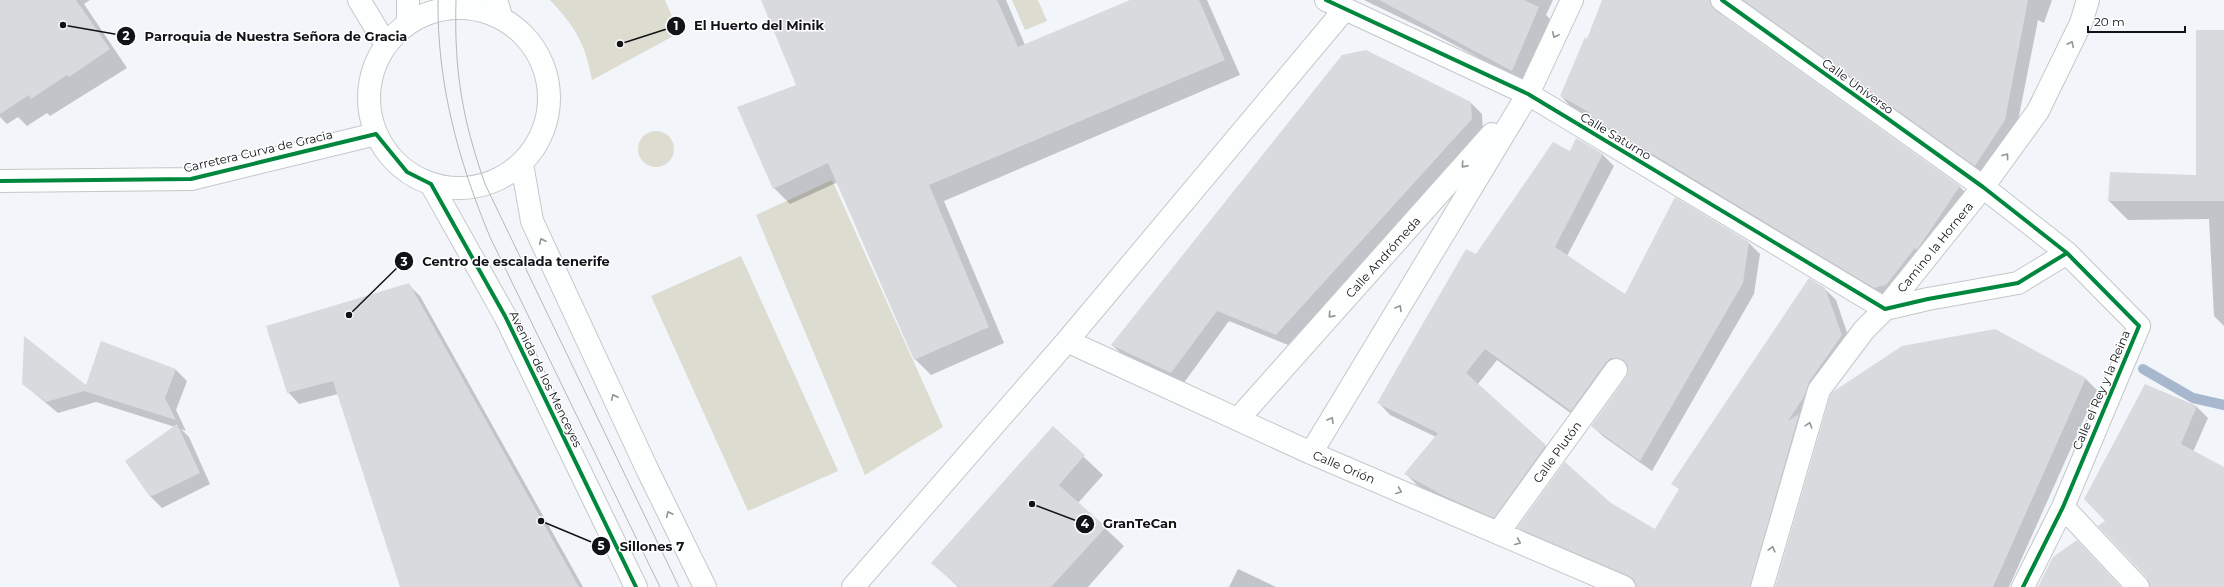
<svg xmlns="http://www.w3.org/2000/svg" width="2224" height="587" font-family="Montserrat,sans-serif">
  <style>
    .green { fill: #dddcd0 }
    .shadow { fill: #0003 }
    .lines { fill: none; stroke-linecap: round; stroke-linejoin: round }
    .stream { stroke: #a7b8ce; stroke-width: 10 }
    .building { fill: #d8dade }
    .minor-casing { stroke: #c4c7ca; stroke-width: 24 }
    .tertiary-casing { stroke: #c4c7ca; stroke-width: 24 }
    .secondary-casing { stroke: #c4c7ca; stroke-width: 24 }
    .minor { stroke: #fdfefe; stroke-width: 22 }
    .tertiary { stroke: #fdfefe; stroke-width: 22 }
    .secondary { stroke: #fdfefe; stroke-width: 22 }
    .tram { stroke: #b6b7b8; stroke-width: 1 }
    .cycleway-casing { stroke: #fff; stroke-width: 6 }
    .cycleway { stroke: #00873e; stroke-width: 4 }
    .oneway { stroke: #939496 }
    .labels { text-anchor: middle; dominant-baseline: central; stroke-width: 3; stroke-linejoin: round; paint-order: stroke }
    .street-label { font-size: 12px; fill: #111316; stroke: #fff }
    .leader { fill: none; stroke: #111316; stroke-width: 1.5 }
    .callout-dot { fill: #111316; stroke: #fff; stroke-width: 1.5 }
    .mark-label { font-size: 12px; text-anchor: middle; font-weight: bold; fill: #fff }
    .callout-label { font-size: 13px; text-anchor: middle; font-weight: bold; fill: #111316; stroke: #fff; stroke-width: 3; stroke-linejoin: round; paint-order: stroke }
  </style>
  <rect width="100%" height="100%" fill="#f2f6fa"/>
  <!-- green -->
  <path class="green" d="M550 0H665L679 33 592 80C585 43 576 28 550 0Z
    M1012 0H1038L1047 21 1025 30Z
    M638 149a18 18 0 1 1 36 0a18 18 0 1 1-36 0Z
    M832 180 943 427 865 475 756 215Z
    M741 256 838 471 748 511 651 296Z"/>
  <!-- shadow -->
  <path class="shadow" d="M0 0H90L84 4 127 68 50 116 47 113 27 126 18 117 7 124 0 117Z
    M762 0H1006L1025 45 1133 0H1207L1240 75 944 201 1004 343 931 375 915 359 838 182 790 204 774 188 797 85Z
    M1364 0H1553L1546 15 1550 19 1524 82 1432 33Z
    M1603 0H1728L1723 5 1722 16 1960 187 1971 198 1886 299 1600 127 1592 118 1572 108 1561 96 1587 40Z
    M1734 0H2052L2044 23 2038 20 2016 131 1986 176Z
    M2224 31V326L2214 316 2209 219 2128 220 2109 201 2197 176Z
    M1470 102 1482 114 1483 131 1288 345 1229 321 1183 384 1124 356 1112 345Z
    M1577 139 1603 155 1614 166 1567 256 1625 295 1749 243 1760 254 1754 294 1652 471 1604 437 1592 426 1627 377 1628 370 1623 369 1583 422 1497 360 1478 384 1557 457 1505 528 1456 507 1417 485 1406 474 1436 437 1390 415 1379 403 1477 255 1570 152Z
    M409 285 420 296 583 587H401L338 394 299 404 288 392Z
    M1824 288 1836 300 1852 347 1820 394 1763 587H1637L1636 584 1530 539 1519 528 1611 504 1655 530 1680 490 1673 483Z
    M176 370 187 381 176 410 186 431 181 429 189 437 210 484 162 508 151 497 127 461 175 427 96 402 58 413 23 384 86 387Z
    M2086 379 2097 390 2009 587H1776Z
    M2145 385 2197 407 2208 418 2193 452 2224 468V587H2151L2148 578 2107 521Z
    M1053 428 1103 475 1078 503 1124 546 1088 587H958L933 563Z
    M1238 569 1276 587H1229Z"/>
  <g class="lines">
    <!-- stream -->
    <path class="stream" d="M2143 369 2193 398 2224 405"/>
  </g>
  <!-- building -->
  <path class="building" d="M0 0H76L110 49 69 77 67 75 31 99 29 95 0 114Z
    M761 0H997L1018 47 1130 0H1199L1225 60 929 185 989 327 914 360 828 163 773 189 737 107 796 85Z
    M1379 0H1524L1539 7 1512 71Z
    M1602 0H1710L1715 10 1960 186 1917 250 1915 248 1886 285 1874 288 1588 115 1589 112 1560 96 1585 37 1587 39Z
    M1743 0H2028L2005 120 1975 166Z
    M2196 30H2224V201H2108L2110 172 2196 175Z
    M1366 50 1471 102 1472 119 1276 335 1217 311 1171 373 1111 345 1342 55Z
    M1576 138 1603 154 1555 247 1625 294 1675 197 1749 242 1743 283 1640 461 1591 426 1626 377 1628 365 1623 360 1611 358 1606 362 1571 411 1485 349 1466 373 1546 445 1494 518 1444 496 1404 474 1438 433 1377 403 1466 249 1476 254 1553 142 1570 151Z
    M1809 278 1825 288 1842 335 1809 382 1805 395 1788 421 1799 414 1750 587H1636L1634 580 1629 576 1517 528 1565 462 1611 503 1655 529 1679 489 1671 484Z
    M409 283 579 587H400L333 381 287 393 266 326Z
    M1995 329 2086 378 1993 587H1775L1830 396 1834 391 1902 346Z
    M24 336 86 385 101 341 176 369 165 398 176 420 84 391 46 402 22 384Z
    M2145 384 2197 406 2181 444 2224 467V587H2150L2147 578 2098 526 2105 521 2084 499Z
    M177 424 200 473 150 497 125 461Z
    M1053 426 1085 455 1059 485 1106 527 1051 587H959L931 563Z
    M2077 540 2121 587H2038L2053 557Z"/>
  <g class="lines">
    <defs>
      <path id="minor" d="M1326 0 1528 94 1885 309 1928 299 2018 283 2067 253
        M1722 0 1983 187 2067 253 2139 326 2063 507 2023 587
        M1067 341 1311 453 1624 587
        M1238 419 1492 134
        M1311 453 1528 94 1572 0
        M2063 507 2138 587
        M1498 533 1616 370
        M853 587 1067 341 1345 9
        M1762 587 1819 390 1864 330 1885 309 1983 187 2038 111 2081 23 2088 0"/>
      <path id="tertiary" d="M496 0 501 16
        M408 21V0"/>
      <path id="secondary" d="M359 0 385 43
        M369 98a90 90 0 1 1 180 0a90 90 0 1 1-180 0Z
        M522 164 532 221 648 471 705 587
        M0 181 191 179 376 134
        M431 184 505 316 636 587"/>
    </defs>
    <!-- minor casing -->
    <use href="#minor" class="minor-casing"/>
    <!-- tertiary casing -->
    <use href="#tertiary" class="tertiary-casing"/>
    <!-- secondary casing -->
    <use href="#secondary" class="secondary-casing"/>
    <!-- minor -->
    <use href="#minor" class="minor"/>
    <!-- tertiary -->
    <use href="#tertiary" class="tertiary"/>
    <!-- secondary -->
    <use href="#secondary" class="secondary"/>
    <!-- tram -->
    <path class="tram" d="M438 0C437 83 458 160 490 237L660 587
      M456 0C454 71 462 118 485 184L679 587"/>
    <defs>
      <path id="cycleway" d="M1326 0 1528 94 1885 309 1928 299 2018 283 2067 253
        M1722 0 1983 187 2067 253 2139 326 2063 507 2023 587
        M0 181 191 179 376 134 407 172 431 184 505 316 636 587"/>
    </defs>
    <!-- cycleway casing -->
    <use href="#cycleway" class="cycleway-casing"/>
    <!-- cycleway -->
    <use href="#cycleway" class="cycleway"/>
  </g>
  <!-- one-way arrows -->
  <defs><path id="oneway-chevron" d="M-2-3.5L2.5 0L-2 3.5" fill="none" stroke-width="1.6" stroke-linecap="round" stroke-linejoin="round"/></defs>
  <g class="oneway">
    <use href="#oneway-chevron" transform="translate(1555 35) rotate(115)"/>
    <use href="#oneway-chevron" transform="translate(2071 44) rotate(-64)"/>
    <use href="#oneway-chevron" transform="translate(2006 156) rotate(-54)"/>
    <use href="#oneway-chevron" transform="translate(1464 165) rotate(132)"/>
    <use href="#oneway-chevron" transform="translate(542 241) rotate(-115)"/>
    <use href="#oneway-chevron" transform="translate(1399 308) rotate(-59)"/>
    <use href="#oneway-chevron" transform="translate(1331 315) rotate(132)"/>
    <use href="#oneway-chevron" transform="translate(614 397) rotate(-115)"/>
    <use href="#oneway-chevron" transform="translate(1331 420) rotate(-59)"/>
    <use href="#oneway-chevron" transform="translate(1809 425) rotate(-73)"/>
    <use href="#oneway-chevron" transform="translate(1399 491) rotate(23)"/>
    <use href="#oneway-chevron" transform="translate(669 514) rotate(-116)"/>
    <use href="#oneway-chevron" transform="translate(1518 542) rotate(23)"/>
    <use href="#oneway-chevron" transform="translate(1772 549) rotate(-75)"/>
  </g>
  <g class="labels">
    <!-- street labels -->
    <g class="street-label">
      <text transform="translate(1858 86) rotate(36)">Calle Universo</text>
      <text transform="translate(1616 136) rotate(31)">Calle Saturno</text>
      <text transform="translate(258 151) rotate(-13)">Carretera Curva de Gracia</text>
      <text transform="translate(1935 247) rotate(-51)">Camino la Hornera</text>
      <text transform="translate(1383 257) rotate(-48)">Calle Andrómeda</text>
      <text transform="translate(546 379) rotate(64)">Avenida de los Menceyes</text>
      <text transform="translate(2101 390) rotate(-67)">Calle el Rey y la Reina</text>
      <text transform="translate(1557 452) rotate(-54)">Calle Plutón</text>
      <text transform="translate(1344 467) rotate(23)">Calle Orión</text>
    </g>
  </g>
  <!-- callouts -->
  <path class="leader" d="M620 44L676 26M63 25L126 36M349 315L404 261M1032 504L1085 524M541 521L601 546"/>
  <g class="callout-dot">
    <circle cx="620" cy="44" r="4"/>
    <circle cx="63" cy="25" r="4"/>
    <circle cx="349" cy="315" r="4"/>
    <circle cx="1032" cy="504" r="4"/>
    <circle cx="541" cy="521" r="4"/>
    <circle cx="676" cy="26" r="10"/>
    <circle cx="126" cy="36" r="10"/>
    <circle cx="404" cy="261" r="10"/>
    <circle cx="1085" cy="524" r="10"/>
    <circle cx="601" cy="546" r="10"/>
  </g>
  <g class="mark-label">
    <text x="676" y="30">1</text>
    <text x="126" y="40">2</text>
    <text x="404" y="266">3</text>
    <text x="1085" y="528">4</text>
    <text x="601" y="550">5</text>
  </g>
  <g class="callout-label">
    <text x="759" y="30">El Huerto del Minik</text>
    <text x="276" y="41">Parroquia de Nuestra Señora de Gracia</text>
    <text x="516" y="266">Centro de escalada tenerife</text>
    <text x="1140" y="528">GranTeCan</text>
    <text x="652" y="551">Sillones 7</text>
  </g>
  <!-- scale -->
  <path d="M2088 26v6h97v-6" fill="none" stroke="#111316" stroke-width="2"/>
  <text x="2094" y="26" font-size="12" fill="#111316" stroke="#ffffff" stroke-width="3" paint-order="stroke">20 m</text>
</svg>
